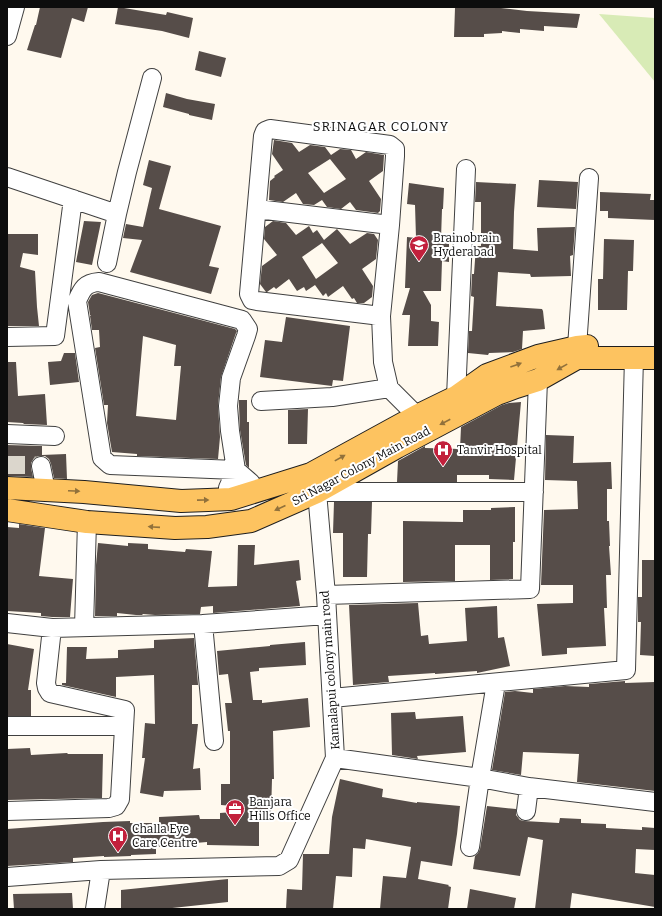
<svg xmlns="http://www.w3.org/2000/svg" width="662" height="916" font-family="Bitter,serif">
  <style>
    .green { fill: #d8ebb6 }
    .building { fill: #564d49; fill-rule: evenodd }
    .lines { fill: none; stroke-linecap: round; stroke-linejoin: round }
    .minor-tunnel { stroke: #dbd6cc; stroke-width: 18; stroke-dasharray: 18 9; stroke-linecap: butt }
    .minor-casing { stroke: #404040; stroke-width: 20 }
    .major-casing { stroke: #1e1e1e; stroke-width: 24 }
    .minor { stroke: #fff; stroke-width: 18 }
    .major { stroke: #fdc360; stroke-width: 22 }
    .oneway { fill: #91713b }
    .labels { text-anchor: middle; dominant-baseline: central; stroke-width: 4; stroke-linejoin: round; paint-order: stroke }
    .poi-label { font-size: 12px; fill: #0d0d0d; stroke: #fff; text-anchor: start }
    .street-label { font-size: 12px; fill: #0d0d0d; stroke: #fff }
    .neighbourhood-label { font-size: 13px; letter-spacing: 1px; fill: #0d0d0d; stroke: #fff }
  </style>
  <rect width="100%" height="100%" fill="#fff9ee"/>
  <!-- green -->
  <path class="green" d="M599 14 655 18V82Z"/>
  <!-- building -->
  <path class="building" d="M40 7H88L84 22 72 18 61 58 27 50 35 25H36Z
    M118 7 166 15 167 12 193 18 189 38 162 31 115 24Z
    M489 7H501V8L527 11 580 14 577 28 544 26V31L520 29V33L502 31V33L484 34V37H454L455 8H489Z
    M199 51 226 58 221 77 195 70Z
    M166 93 187 99 215 104 212 120 189 115V114L163 107Z
    M274 140 292 143 299 152 310 145 325 147 331 155 340 149 351 150 356 159 366 152 384 155 383 171 369 181 381 199 380 211 378 213 356 210 350 202 341 209 327 207 322 200 314 205 303 204 296 193 283 202 269 200 270 181 275 177 274 176 283 170 272 154ZM330 159 346 179 324 193 308 173Z
    M149 160 171 166 159 209 221 226 209 266 219 268 211 294 130 272 142 240 123 238 126 224 143 227 152 188 143 185Z
    M539 180 578 182 576 209 537 207Z
    M476 182 516 184 514 212 513 249 538 251 537 228 575 227 573 255 570 256 571 276 531 277 530 274 498 272 496 306 542 309 543 311 545 329 523 331 522 349 513 352 489 353 488 355 468 353 469 331H472L474 297 471 296 472 274H474L476 246H481V202H475Z
    M409 183 444 188 443 209H442L441 239H449V262L442 261 441 291H423L431 305V321L439 322 438 346H408L410 315H402L410 288H405L407 237 416 238 415 205 407 204Z
    M600 192 651 194 650 200H655V220L608 218V211H600Z
    M84 221 101 222 92 265 76 262Z
    M273 221 286 223 296 235 309 226 313 233 317 230 324 240 337 229 350 244 367 233 374 234 378 240 376 259 362 269 373 286 372 297 364 303H357L354 298 352 299 343 286 328 297 326 293 323 296 315 285 306 291 304 287 297 291 289 279 276 289 274 287 267 292H266L260 284 262 266 277 255 264 239 265 227ZM322 243 338 263 316 279 302 257Z
    M7 234H38V255L23 253 20 267 35 271 37 307 39 326H7Z
    M604 239 634 240 633 271H628L627 310H598V279H603Z
    M98 293 235 329 237 331 236 333 221 377 218 405 220 437 218 459 137 456V454L112 452 107 423 108 405H104L95 348 100 347 99 330H92L90 316 91 315H90L88 302 92 295ZM143 336 176 345 174 366H181L176 420 136 416Z
    M286 317 350 326 343 381 333 380 332 386 260 377 265 340 282 342Z
    M64 353H75L79 382 50 385 48 362 61 361Z
    M7 362H16L18 396 45 394 47 425 24 424 23 423 7 422Z
    M239 400H247V422H249V468L246 465 240 430 239 406Z
    M521 402 514 480 489 479V475H457V482H397L398 461 425 446V448L460 449 461 427 502 405 509 403Z
    M308 409 307 444H288V410Z
    M546 435 574 436 573 463 611 462 612 489H607V521H609L610 546H609L611 575H606L607 608H604L606 646 567 648V654L542 656 537 604 573 603V585H541L544 510 578 509 577 481 545 480Z
    M7 445 42 446V455L66 454 67 479 54 478 51 464 49 459 45 456H39L34 458 31 463V468L33 477 7 476Z
    M334 502H372L371 534H368L367 577H343V533H333Z
    M515 507V542H513V579L490 580V545H455V581L403 582V521L463 522V510H491V508Z
    M19 524 45 528 39 576 73 579 70 617H52L41 616V613L7 611V527L19 528Z
    M98 543 128 546V543L148 544V549L185 552 186 549 212 551 208 587 237 586 238 545H255L254 565 299 560 301 580 296 581 300 606 213 613V606L201 607 200 614 155 615 143 614 142 615H136L117 613V616H95L96 565Z
    M642 560H655V656L640 655 641 622H638V597H642Z
    M418 603 421 636 428 635 429 644 467 641 465 608 497 606 498 638 504 637 510 666 477 673V671L435 674V673L388 676 389 682 353 685 349 605Z
    M194 638 198 684V685H192V724H198L193 769 200 768 201 790 164 791 163 797 140 793 145 758H142L145 723 155 724 154 675 116 677V697L62 685V683H66L67 647H87L86 659 118 658V650L154 648V640Z
    M305 642 306 665 259 668V671L250 672 253 700H262V703L308 698 310 727 273 731 274 779H272L271 815 259 814V846L207 845V842L183 844V845L156 847V854L131 855V856L104 857V856L73 858V862L7 866V829L103 822 130 821V823H159V817L199 815 200 819H220V813L233 812V806L221 805V784H230V731H228L225 703H232L228 674 219 675 217 651 270 646V645Z
    M7 644 34 649 28 690H31V716H7Z
    M625 681V683L655 682V791L577 782 579 754 523 752 521 775 492 770 505 692 515 691 533 693V689L565 686 589 687V684Z
    M415 712 416 719 463 716 466 752 417 756 418 759 392 755 391 713Z
    M30 748 31 755 67 753 68 754H103L102 798 7 800V749Z
    M340 779 383 789 382 797 417 803V802L460 806 457 834 452 866 421 861 418 879 449 885 448 886 451 887 448 909H380L383 876 406 878 411 847 366 839 365 849 353 848 352 877 336 876 333 909H286L287 889 302 890 303 854H329L332 817Z
    M487 806 516 809V815L520 820 524 821 559 823 560 818 581 819V823L606 824V828L642 830V827L655 828V850L636 849 635 873 655 875V907L572 893 570 909H535L543 840 528 837 520 876 473 869 475 856 478 853 480 849Z
    M228 879V902L163 909H121V890Z
    M470 889 516 898 514 909H467Z
    M72 893 73 909H14L13 894Z"/>
  <g class="lines">
    <!-- minor-tunnel -->
    <path class="minor-tunnel" d="M7 465H28L41 466"/>
    <defs>
      <path id="minor" d="M7 36 15 7
        M7 177 117 214 127 172 152 78
        M257 209 390 225
        M107 263 117 214
        M381 316 257 301 252 300 249 294 263 136 265 131 270 129 390 145 395 149V156L390 225 381 316 383 362 389 388 417 416
        M7 337 55 336 73 199
        M577 347 589 178
        M456 397 466 169
        M261 401 332 397 389 388
        M7 434 55 436
        M41 466 46 490
        M317 492H534
        M231 499 228 488 236 470 230 431 228 406 231 378 246 336 248 329 242 320 99 282C85 283 82 289 77 301L102 458 110 465 236 470 251 483 253 492
        M326 595 530 589 538 380
        M7 623 52 628 203 624 327 615
        M203 624 214 741
        M84 627 87 522
        M332 698 626 670 634 357
        M7 726H124
        M335 758 480 778 529 787 655 802
        M7 811 109 808 116 806 120 799 125 710 50 693 47 688 46 683 52 628
        M526 811 529 787
        M470 847 480 778 496 683
        M7 877 101 870 279 866 289 860 335 758 326 595 317 492 313 480
        M95 909 101 870"/>
      <path id="major" d="M7 488 84 492 181 501 208 500 231 499 311 474 417 416 456 397 487 375 538 356 577 347 587 346
        M7 510 87 522 175 528 207 527 251 521 317 492 397 447 497 394 516 387 538 380 577 358H655"/>
    </defs>
    <!-- minor casing -->
    <use href="#minor" class="minor-casing"/>
    <!-- major casing -->
    <use href="#major" class="major-casing"/>
    <!-- minor -->
    <use href="#minor" class="minor"/>
    <!-- major -->
    <use href="#major" class="major"/>
  </g>
  <!-- one-way arrows -->
  <defs><path id="oneway-solid" d="M-6-.8H1V-3.2L6.5 0L1 3.2V.8H-6Z"/></defs>
  <g class="oneway">
    <use href="#oneway-solid" transform="translate(516 365) rotate(-20)"/>
    <use href="#oneway-solid" transform="translate(562 367) rotate(151)"/>
    <use href="#oneway-solid" transform="translate(445 422) rotate(152)"/>
    <use href="#oneway-solid" transform="translate(340 458) rotate(-29)"/>
    <use href="#oneway-solid" transform="translate(74 491) rotate(3)"/>
    <use href="#oneway-solid" transform="translate(203 500) rotate(-1)"/>
    <use href="#oneway-solid" transform="translate(280 508) rotate(156)"/>
    <use href="#oneway-solid" transform="translate(154 527) rotate(-176)"/>
  </g>
  <!-- icons -->
  <defs>
    <symbol id="university-pin" viewBox="-11 -11 22 30"><path d="M0 17L-7.5 6A9.5 9.5 0 1 1 7.5 6Z" fill="#c2203c" stroke="#fff"/><path d="M0-5L7-2L0 1L-7-2ZM-4 1L0 2.5L4 1V4Q0 6-4 4Z" fill="#fff"/></symbol>
    <symbol id="hospital-pin" viewBox="-11 -11 22 30"><path d="M0 17L-7.5 6A9.5 9.5 0 1 1 7.5 6Z" fill="#c2203c" stroke="#fff"/><path d="M-5-5h3v3.5h4V-5h3V5h-3V1.5h-4V5h-3Z" fill="#fff"/></symbol>
    <symbol id="office-pin" viewBox="-11 -11 22 30"><path d="M0 17L-7.5 6A9.5 9.5 0 1 1 7.5 6Z" fill="#c2203c" stroke="#fff"/><path d="M-6-3h4V-5.5h4V-3h4V5H-6ZM-1-4.5V-3h2v-1.5ZM-6 0V1H6V0Z" fill="#fff"/></symbol>
  </defs>
  <g fill-rule="evenodd">
    <use href="#university-pin" x="408" y="234" width="22" height="30"/>
    <use href="#hospital-pin" x="432" y="439" width="22" height="30"/>
    <use href="#office-pin" x="224" y="798" width="22" height="30"/>
    <use href="#hospital-pin" x="107" y="825" width="22" height="30"/>
  </g>
  <g class="labels">
    <!-- poi labels -->
    <g class="poi-label">
      <text x="433" y="238">Brainobrain<tspan x="433" dy="14">Hyderabad</tspan></text>
      <text x="457" y="450">Tanvir Hospital</text>
      <text x="249" y="802">Banjara<tspan x="249" dy="14">Hills Office</tspan></text>
      <text x="132" y="829">Challa Eye<tspan x="132" dy="14">Care Centre</tspan></text>
    </g>
    <!-- street labels -->
    <g class="street-label">
      <text transform="translate(361 466) rotate(-28)">Sri Nagar Colony Main Road</text>
      <text transform="translate(330 670) rotate(-94)">Kamalapui colony main road</text>
    </g>
    <!-- neighbourhood labels -->
    <g class="neighbourhood-label">
      <text x="381" y="126">SRINAGAR COLONY</text>
    </g>
  </g>
  <!-- border -->
  <rect width="662" height="916" fill="none" stroke="#0d0d0d" stroke-width="16"/>
</svg>
